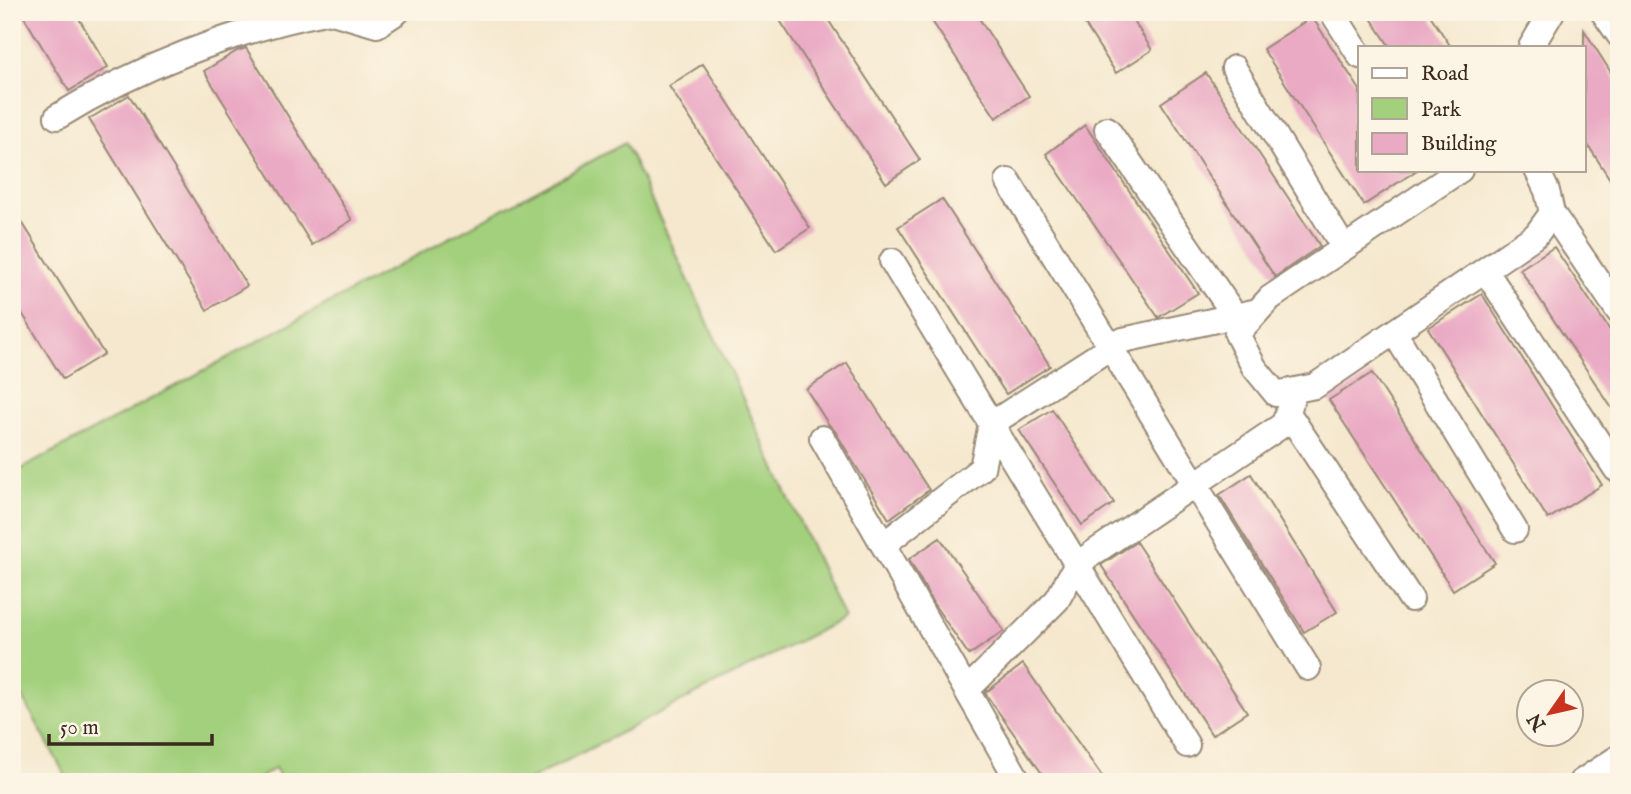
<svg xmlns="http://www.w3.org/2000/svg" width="1631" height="794" font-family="'IM FELL English',serif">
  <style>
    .green { fill: #a3d07d; stroke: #6f7d4e; stroke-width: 2 }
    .building { fill: #eaaac4 }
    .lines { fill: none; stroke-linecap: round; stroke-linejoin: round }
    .street-casing { stroke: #988976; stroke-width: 28 }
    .street { stroke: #fff; stroke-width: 24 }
  </style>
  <rect width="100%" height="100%" fill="#fcf5e5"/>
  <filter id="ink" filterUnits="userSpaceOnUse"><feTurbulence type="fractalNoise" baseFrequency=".0143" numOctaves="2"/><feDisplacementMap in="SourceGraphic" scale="14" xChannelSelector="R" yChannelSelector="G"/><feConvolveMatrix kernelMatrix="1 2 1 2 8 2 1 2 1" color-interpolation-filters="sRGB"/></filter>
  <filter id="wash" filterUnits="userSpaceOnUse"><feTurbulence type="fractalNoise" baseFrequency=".00686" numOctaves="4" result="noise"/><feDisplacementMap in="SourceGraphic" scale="28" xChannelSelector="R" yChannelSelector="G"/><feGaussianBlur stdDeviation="1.57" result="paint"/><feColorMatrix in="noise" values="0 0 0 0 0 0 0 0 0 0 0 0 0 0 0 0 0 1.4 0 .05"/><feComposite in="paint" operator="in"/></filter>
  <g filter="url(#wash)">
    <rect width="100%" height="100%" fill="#f5e8ce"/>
    <!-- green -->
    <path class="green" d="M625 143 844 618 525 782H283L275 768 253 782H69L12 678V474Z"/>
    <g id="blocks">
      <!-- building -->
      <path class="building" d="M21 12H75L108 67 69 91Z
        M788 12H823L920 160 886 183 779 19Z
        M926 12H975L1029 96 996 118Z
        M1077 12H1128L1152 50 1116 73Z
        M1367 12H1428L1451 47H1390Z
        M1312 17 1360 90V170H1417L1364 205 1263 49Z
        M1584 30 1619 85V193L1584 139Z
        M246 48 352 220 312 245 204 71 237 51Z
        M703 64 810 228 776 250 669 86Z
        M1206 73 1320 246 1275 277 1161 103Z
        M129 95 247 286 207 310 89 119Z
        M1085 125 1198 293 1159 317H1158L1046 154Z
        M942 199 1050 366 1006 394 898 227Z
        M12 206 104 354 63 379 12 297Z
        M1554 247 1619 344V419L1520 269Z
        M1482 294 1602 485 1548 519 1428 328Z
        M847 363 929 490 889 519 854 463 835 431 829 425 806 389Z
        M1372 373 1495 563 1453 590 1329 400Z
        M1052 409 1114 503 1082 525 1019 430Z
        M1251 474 1337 612 1304 632 1219 495Z
        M940 538 1004 631 969 655 933 603 909 559Z
        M1136 542 1247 712 1212 735 1101 565Z
        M1023 664 1106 782H1048L985 693Z"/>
    </g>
  </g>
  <g filter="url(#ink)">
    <use href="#blocks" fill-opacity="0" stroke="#988976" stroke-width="2"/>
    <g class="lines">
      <defs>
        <path id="street" d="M332 12 377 25 397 12
          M1603 12 1619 35
          M1334 15 1360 56
          M1531 47 1552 12
          M1234 68 1344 248
          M57 117C138 67 232 31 325 12
          M1107 129 1235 316
          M1460 170 1270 298 1237 334 1254 367 1276 394 1315 386 1536 235 1552 213 1547 191 1537 170
          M1008 181 1308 668
          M1552 213 1619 312
          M892 261 1187 745
          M1485 270 1616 469
          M1394 332 1515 530
          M1288 413 1411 599
          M822 438 1019 782
          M883 545 982 468 991 424 1111 347 1123 340 1258 311
          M967 690 1057 600 1077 564 1284 424 1295 390
          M1581 782 1619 757"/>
      </defs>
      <!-- street casing -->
      <use href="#street" class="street-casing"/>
      <!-- street -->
      <use href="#street" class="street"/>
    </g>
  </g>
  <!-- margin -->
  <rect width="1631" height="794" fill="none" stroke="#fcf5e5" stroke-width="42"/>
  <!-- legend -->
  <rect x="1358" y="46" width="228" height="126" fill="#fcf5e5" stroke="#afa495" stroke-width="2"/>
  <rect x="1372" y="68" width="35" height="10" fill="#ffffff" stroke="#afa495" stroke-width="2"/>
  <text x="1421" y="80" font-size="21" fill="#3b2a1e">Road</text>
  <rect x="1372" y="98" width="35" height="21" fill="#a3d07d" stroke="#afa495" stroke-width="2"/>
  <text x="1421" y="116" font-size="21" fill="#3b2a1e">Park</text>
  <rect x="1372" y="133" width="35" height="21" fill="#eaaac4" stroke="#afa495" stroke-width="2"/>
  <text x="1421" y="150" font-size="21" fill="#3b2a1e">Building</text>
  <!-- north arrow -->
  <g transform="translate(1550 713) rotate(236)"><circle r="33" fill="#fcf5e5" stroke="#afa495" stroke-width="2"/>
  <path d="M0-5L12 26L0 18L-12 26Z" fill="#c8321e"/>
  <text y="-10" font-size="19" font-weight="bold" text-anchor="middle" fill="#3b2a1e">N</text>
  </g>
  <!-- scale -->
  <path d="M49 734v10h163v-10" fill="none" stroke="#3b2a1e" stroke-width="3.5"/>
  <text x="60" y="734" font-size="21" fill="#3b2a1e" stroke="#fcf5e5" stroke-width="5" paint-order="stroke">50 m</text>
</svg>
